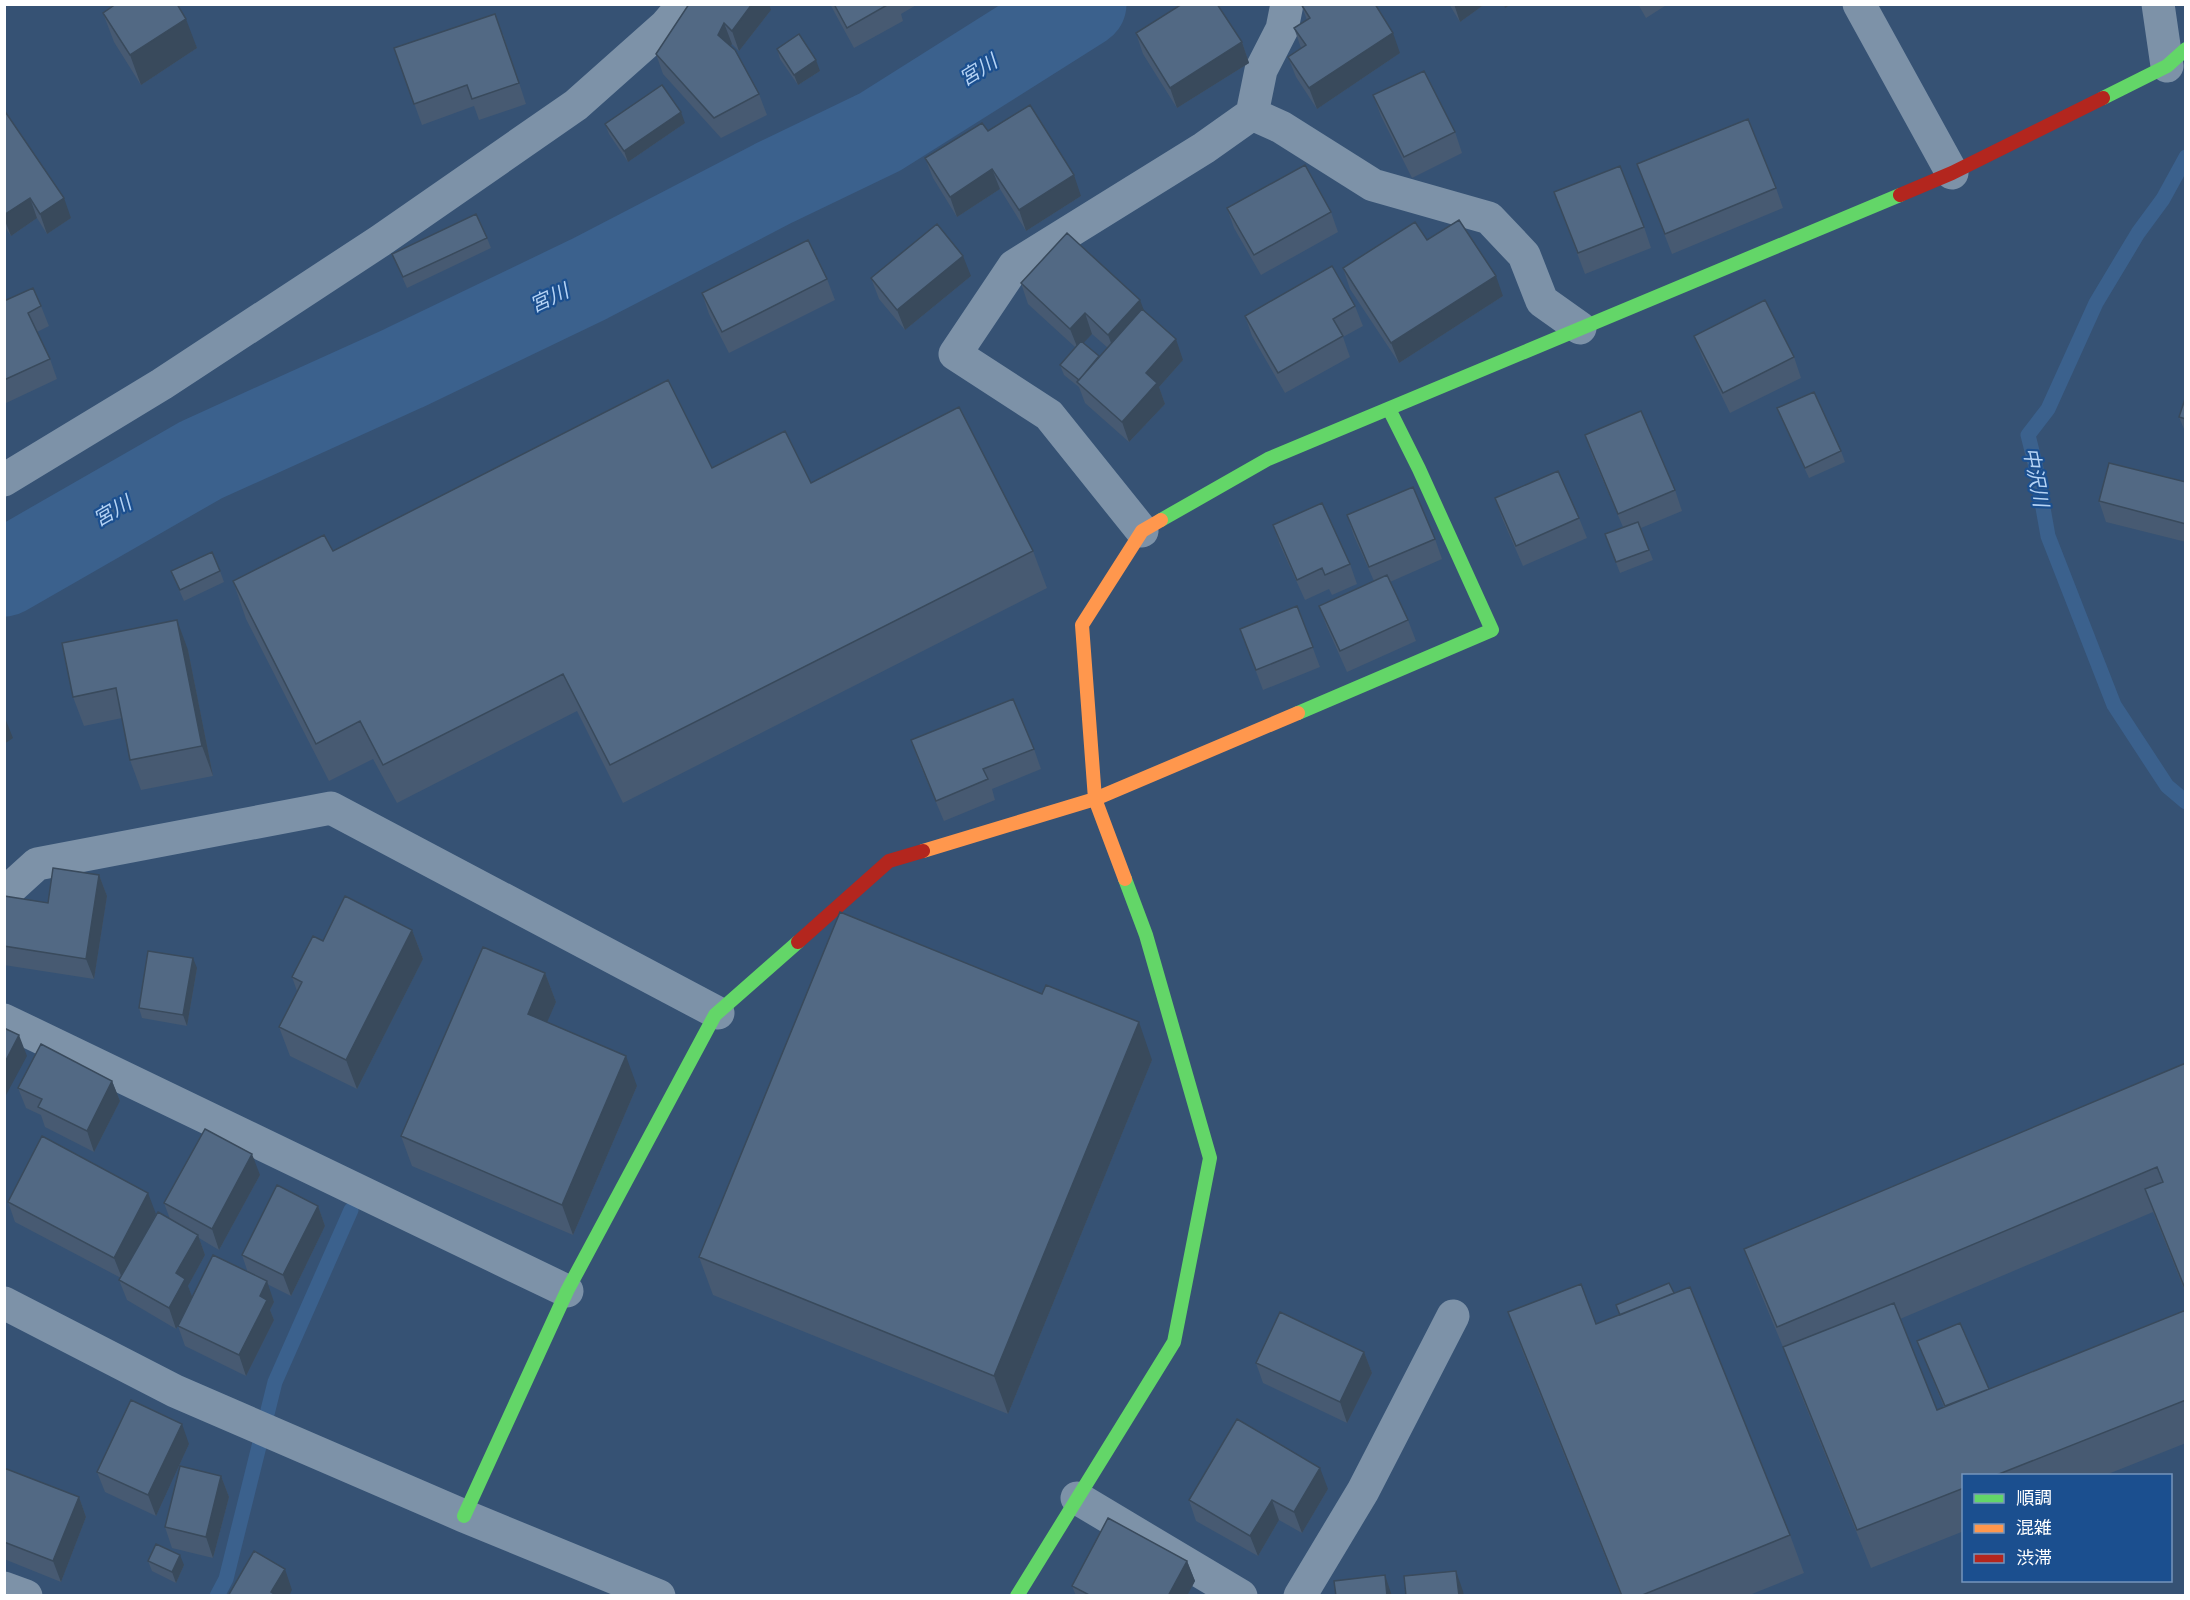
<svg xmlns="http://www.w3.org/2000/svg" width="2190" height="1600" font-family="Poppins,'Noto Sans JP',sans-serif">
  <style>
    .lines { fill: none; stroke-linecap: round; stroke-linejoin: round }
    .stream { stroke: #3b618d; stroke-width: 15 }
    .river { stroke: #3b618d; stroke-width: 87 }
    .street { stroke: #7d92a8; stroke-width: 33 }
    .fast { stroke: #63d668; stroke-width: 14 }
    .slow { stroke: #ff974d; stroke-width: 14 }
    .jam { stroke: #b3261e; stroke-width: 14 }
    .wall { fill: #475a72; fill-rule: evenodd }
    .shaded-wall { fill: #394a5c }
    .building { fill: #526984; stroke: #394a5c; stroke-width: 1.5 }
    .labels { text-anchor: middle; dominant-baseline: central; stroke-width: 4.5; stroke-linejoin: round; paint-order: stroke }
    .water-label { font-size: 20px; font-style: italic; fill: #b5d3f5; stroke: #1b4f8f }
  </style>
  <rect width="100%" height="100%" fill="#365274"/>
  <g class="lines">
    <!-- stream -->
    <path class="stream" d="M2186 157 2163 199 2138 233 2096 303 2048 409 2028 435 2035 463 2048 536 2114 705 2167 786 2186 802
      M217 1596 226 1579 275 1382 351 1210"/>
    <!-- river -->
    <path class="river" d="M4 573 201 460 404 368 589 279 774 183 880 132 1083 4"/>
    <!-- street -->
    <path class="street" d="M1859 4 1952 173
      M2158 4 2167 66
      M1252 114 1281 127 1373 185 1489 218 1524 255 1542 301 1580 328
      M4 480 162 384 380 241 576 105 666 25 684 4
      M1142 531 1049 415 955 354 1014 266 1204 148 1252 114 1261 70 1282 29 1287 4
      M4 894 37 864 331 808 718 1013
      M4 1020 567 1291
      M4 1303 175 1391 464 1516 659 1596
      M1077 1498 1241 1596
      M4 1588 26 1596
      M1300 1596 1363 1491 1453 1316"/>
    <!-- fast -->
    <path class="fast" d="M2103 98 2167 66 2186 49
      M1161 520 1268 459 1900 195
      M1298 713 1492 630 1419 469 1389 409
      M464 1516 567 1291 715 1015 798 942
      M1017 1596 1174 1342 1210 1158 1146 935 1125 879"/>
    <!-- slow -->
    <path class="slow" d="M923 851 1095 799 1298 713
      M1125 879 1095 799 1082 625 1142 531 1161 520"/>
    <!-- jam -->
    <path class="jam" d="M1900 195 1952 173 2103 98
      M798 942 889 861 923 851"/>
  </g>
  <!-- wall -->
  <path class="wall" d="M110 4H177L197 48 141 85 114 42 103 13 112 7Z
    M689 4 771 10 739 51 732 44 731 46 759 94 767 115 721 138 663 74 656 54Z
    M830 4H918L901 14 903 21 854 48Z
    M1301 4 1400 53 1317 109 1296 77 1288 57 1301 48 1294 28 1307 20Z
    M1449 4H1485L1460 22Z
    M1638 4H1668L1646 18Z
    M1136 33 1242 42 1249 63 1177 108 1143 54Z
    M503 34 526 104 479 120 474 106 422 125 394 48Z
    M777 49 820 71 798 85 780 59Z
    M1373 95 1455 132 1462 153 1412 178 1381 116Z
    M4 110 71 218 47 234 37 218 11 236 4 226Z
    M685 123 628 162 609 134 605 124Z
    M988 131 1081 196 1026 231 1000 189 957 217 933 178 925 158Z
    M1637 164 1776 188 1783 208 1672 254Z
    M1554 192 1644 227 1651 248 1585 274Z
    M1227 208 1331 212 1338 232 1261 275 1234 228Z
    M487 238 491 248 407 288 392 254Z
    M1427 240 1503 296 1399 363 1350 289 1343 268Z
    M971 276 905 330 879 299 871 278Z
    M827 279 835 300 729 353 709 314 702 293Z
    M1021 283 1144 311 1183 360 1159 387 1165 404 1129 442 1085 403 1079 387 1064 375 1060 365 1075 347 1028 304ZM1092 334 1108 348 1100 357 1083 343Z
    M4 301 41 306 49 326 37 332 50 359 57 379 4 404Z
    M1355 306 1363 326 1343 337 1350 357 1285 393 1252 336 1245 316Z
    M1694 336 1794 357 1801 378 1730 413 1702 356Z
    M2186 396V434L2179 417Z
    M1777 408 1841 451 1845 462 1809 478 1781 418Z
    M1585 435 1675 490 1682 511 1641 528 1653 560 1620 573 1605 534 1623 527 1592 455Z
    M712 468 811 483 1033 551 1047 588 623 803 577 711 397 803 373 759 329 781 246 619 233 581 333 551Z
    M2186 482V542L2106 522 2099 501Z
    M1495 498 1579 518 1587 538 1523 566 1502 518Z
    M1347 515 1435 539 1442 559 1390 582 1408 620 1416 641 1347 672 1327 627 1319 606 1374 581 1354 536Z
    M1273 525 1350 564 1357 584 1332 595 1329 589 1305 600 1280 545Z
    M171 571H220L224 582 184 601Z
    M1297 606 1320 667 1263 690 1240 629Z
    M188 650 213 776 141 790 130 760 122 718 84 726 73 697Z
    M911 740 1034 749 1041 769 992 789 995 800 944 821 918 760Z
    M99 875 107 896 94 979 4 965V896L48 903Z
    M412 930 423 959 357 1089 290 1056 279 1027 297 991 292 977 323 941Z
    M197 968 187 1026 142 1018 139 1008Z
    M545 973 556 1002 547 1022 637 1086 573 1235 412 1166 401 1136Z
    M1042 994 1152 1060 1008 1414 713 1295 699 1257Z
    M2186 1063V1294L2153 1212 1900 1319 1937 1410 1944 1407 1917 1341 1989 1389 2186 1310V1443L2103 1476H1964V1531L1871 1568 1797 1385 1783 1347 1758 1287 1744 1249Z
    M112 1081 120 1101 94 1152 45 1127 41 1115 26 1108 18 1088Z
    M260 1175 219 1250 199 1238 205 1255 188 1286 192 1297 248 1273 242 1255 318 1206 325 1226 291 1296 267 1284 274 1302 270 1310 274 1320 246 1376 185 1346 178 1326 176 1329 127 1300 119 1280 121 1278 15 1222 8 1202 156 1214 136 1251 170 1219 164 1203Z
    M1674 1293 1790 1535 1804 1573 1747 1596H1621L1522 1350 1508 1312 1596 1324Z
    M1364 1352 1372 1373 1347 1423 1263 1383 1256 1363Z
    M189 1444 156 1516 105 1492 97 1472Z
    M4 1468 79 1497 86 1517 61 1582 4 1559Z
    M221 1476 229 1497 213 1558 172 1548 165 1527Z
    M1328 1489 1302 1533 1279 1520 1258 1556 1196 1521 1189 1500Z
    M148 1561 184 1565 176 1583 152 1571Z
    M1187 1561 1195 1581 1187 1596H1076L1072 1586Z"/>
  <!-- shaded-wall -->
  <path class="shaded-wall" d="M752 4H769L771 10 739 51 732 31Z
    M1454 4H1485L1460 22Z
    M1504 4H1511L1505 8Z
    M186 19 197 48 141 85 130 55Z
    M724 23 732 44 725 55 718 35Z
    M1393 33 1400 53 1317 109 1309 88Z
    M1242 42 1249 63 1177 108 1170 88Z
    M816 60 820 71 798 85 794 75Z
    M681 112 685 123 628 162 624 151Z
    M992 169 1000 189 957 217 950 197Z
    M1074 175 1081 196 1026 231 1019 210Z
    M30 198 37 218 11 236 4 218V215Z
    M64 198 71 218 47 234 40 214Z
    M963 256 971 276 905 330 897 310Z
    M1496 276 1503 296 1399 363 1391 343Z
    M1140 300 1148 321 1116 356 1108 335Z
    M1085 313 1092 334 1078 349 1070 329Z
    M1176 339 1183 360 1159 387 1165 404 1129 442 1122 422 1146 373Z
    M177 620 188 650 213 776 202 746Z
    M4 718H5L13 738 4 744Z
    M99 875 107 896 94 979 86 959Z
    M412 930 423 959 357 1089 346 1060Z
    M193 958 197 968 187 1026 183 1015Z
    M545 973 556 1002 538 1043 528 1014Z
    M1139 1022 1152 1060 1008 1414 994 1376Z
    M19 1035 27 1056 5 1097 4 1094V1064Z
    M626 1056 637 1086 573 1235 562 1205Z
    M112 1081 120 1101 94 1152 87 1131Z
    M252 1154 260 1175 219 1250 212 1229Z
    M148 1193 156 1214 122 1278 114 1258Z
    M318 1206 325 1226 291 1296 283 1275Z
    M198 1235 205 1255 188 1286 193 1299 176 1329 169 1308 176 1273Z
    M267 1281 274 1302 270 1310 274 1320 246 1376 239 1355 260 1296Z
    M1364 1352 1372 1373 1347 1423 1340 1402Z
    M182 1424 189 1444 156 1516 148 1495Z
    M1320 1468 1328 1489 1302 1533 1294 1512Z
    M221 1476 229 1497 213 1558 206 1537Z
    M79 1497 86 1517 61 1582 53 1561Z
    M1272 1500 1279 1520 1258 1556 1250 1536Z
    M180 1555 184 1565 176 1583 172 1572Z
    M1187 1561 1195 1581 1187 1596H1168Z
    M285 1569 292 1590 289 1596H273L271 1592Z
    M1456 1571 1463 1591 1464 1596H1459Z
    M1385 1575 1392 1596H1387Z"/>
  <!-- building -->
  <path class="building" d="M116 4H177L186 19 130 55 103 13Z
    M689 4H752L732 31 724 23 718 35 735 50 759 94 714 118 656 54Z
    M834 4H889L847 28Z
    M1182 4H1217L1242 42 1170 88 1136 33Z
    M1301 4H1375L1393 33 1309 88 1288 57 1306 45 1294 28 1310 18Z
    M495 14 519 83 472 99 467 85 414 104 394 48Z
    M799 34 816 60 794 75 777 49Z
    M1424 71 1455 132 1404 157 1373 95Z
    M662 85 681 112 624 151 605 124Z
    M1030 105 1074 175 1019 210 992 169 950 197 925 158 982 123 988 131Z
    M4 110 64 198 40 214 30 198 4 215Z
    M1748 119 1776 188 1665 234 1637 164Z
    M1305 165 1331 212 1254 255 1227 208Z
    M1620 166 1644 227 1578 253 1554 192Z
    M476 214 487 238 403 277 392 254Z
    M1459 220 1496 276 1391 343 1343 268 1415 222 1427 240Z
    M937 224 963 256 897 310 871 278Z
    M1067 233 1140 300 1108 335 1085 313 1070 329 1021 283Z
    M808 240 827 279 722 332 702 293Z
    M1332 266 1355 306 1333 319 1343 336 1278 373 1245 316Z
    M33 288 41 306 28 313 50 359 4 380V301Z
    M1765 300 1794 357 1723 393 1694 336Z
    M1142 309 1176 339 1146 373 1157 383 1122 422 1077 382Z
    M1081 341 1099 356 1079 380 1060 365Z
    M668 380 712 468 785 431 811 483 959 407 1033 551 610 765 563 674 383 765 360 721 316 744 233 581 324 535 333 551Z
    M1814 392 1841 451 1805 468 1777 408Z
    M2186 396V419L2179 417Z
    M1641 411 1675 490 1618 514 1585 435Z
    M2109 463 2186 482V524L2099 501Z
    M1558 471 1579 518 1516 546 1495 498Z
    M1413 487 1435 539 1369 567 1347 515Z
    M1322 503 1350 564 1325 575 1322 568 1297 580 1273 525Z
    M1638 522 1649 550 1616 562 1605 534Z
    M212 552 220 571 180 590 171 571Z
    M1387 575 1408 620 1340 651 1319 606Z
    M1297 606 1313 647 1256 670 1240 629Z
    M177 620 202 746 130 760 116 688 73 697 62 643Z
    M1013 699 1034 749 983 769 988 779 936 801 911 740Z
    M53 868 99 875 86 959 4 946V896L48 903Z
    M345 896 412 930 346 1060 279 1027 302 982 292 977 313 936 323 941Z
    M840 912 1042 994 1046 985 1139 1022 994 1376 699 1257Z
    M483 947 545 973 528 1014 626 1056 562 1205 401 1136Z
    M148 951 193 958 183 1015 139 1008Z
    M4 1028 19 1035 4 1064Z
    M41 1044 112 1081 87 1131 38 1107 42 1099 18 1088Z
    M2186 1063V1291L2145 1189 2163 1182 2157 1167 1777 1327 1744 1249Z
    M205 1129 252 1154 212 1229 164 1203Z
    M42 1136 148 1193 114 1258 8 1202Z
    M277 1185 318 1206 283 1275 242 1255Z
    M158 1212 198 1235 176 1273 185 1279 169 1308 119 1280Z
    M213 1255 267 1281 260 1296 267 1300 239 1355 178 1326Z
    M1669 1283 1674 1293 1620 1315 1616 1305Z
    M1581 1284 1596 1324 1690 1287 1790 1535 1640 1596H1622L1508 1312Z
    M1894 1303 1937 1410 2186 1310V1400L1994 1476H1964V1488L1857 1530 1783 1347Z
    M1280 1312 1364 1352 1340 1402 1256 1363Z
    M1960 1323 1989 1389 1945 1406 1917 1341Z
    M131 1400 182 1424 148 1495 97 1472Z
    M1237 1419 1320 1468 1294 1512 1272 1500 1250 1536 1189 1500Z
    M180 1466 221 1476 206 1537 165 1527Z
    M4 1468 79 1497 53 1561 4 1542Z
    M1108 1518 1187 1561 1168 1596H1091L1072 1586Z
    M156 1544 180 1555 172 1572 148 1561Z
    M254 1551 285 1569 271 1592 277 1596H228Z
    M1456 1571 1459 1596H1406L1404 1576Z
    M1385 1575 1387 1596H1336L1334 1581Z"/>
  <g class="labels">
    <!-- water labels -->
    <g class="water-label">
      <text transform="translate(978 70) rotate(-32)">宮川</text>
      <text transform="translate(549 298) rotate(-25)">宮川</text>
      <text transform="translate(2036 477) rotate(79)">中沢川</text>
      <text transform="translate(112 511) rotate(-30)">宮川</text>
    </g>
  </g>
  <!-- border -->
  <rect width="2190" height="1600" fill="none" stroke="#ffffff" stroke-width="12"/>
  <!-- legend -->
  <rect x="1962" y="1474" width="210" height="108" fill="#1b4f8f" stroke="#7695bc" stroke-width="1.5"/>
  <rect x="1974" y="1494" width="30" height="9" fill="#63d668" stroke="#7695bc" stroke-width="1.5"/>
  <text x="2016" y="1504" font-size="18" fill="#ffffff">順調</text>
  <rect x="1974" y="1524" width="30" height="9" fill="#ff974d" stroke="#7695bc" stroke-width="1.5"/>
  <text x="2016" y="1534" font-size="18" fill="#ffffff">混雑</text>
  <rect x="1974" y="1554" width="30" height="9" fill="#b3261e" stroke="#7695bc" stroke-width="1.5"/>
  <text x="2016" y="1564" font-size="18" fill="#ffffff">渋滞</text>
</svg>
